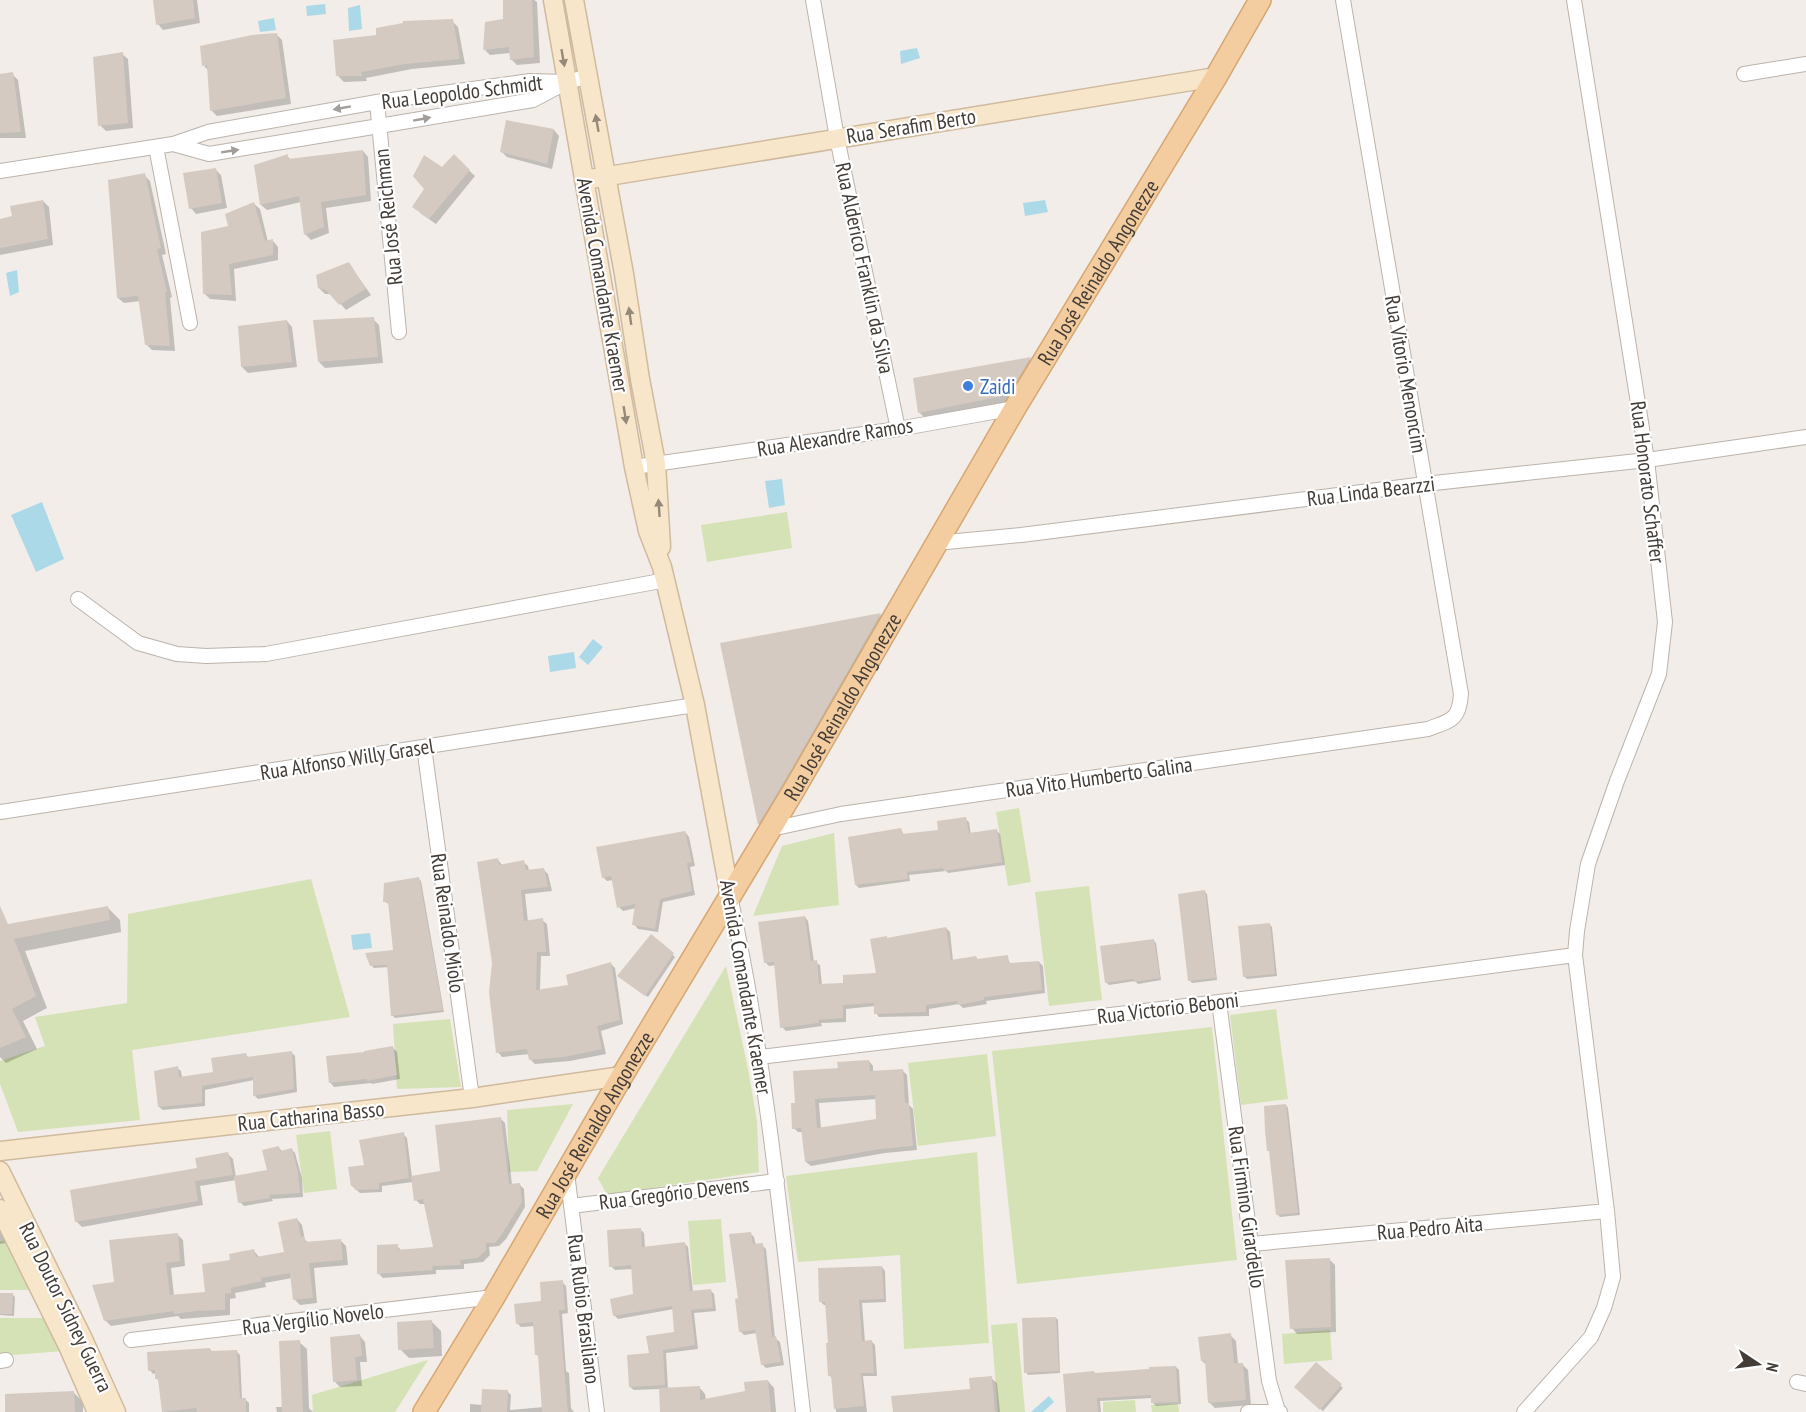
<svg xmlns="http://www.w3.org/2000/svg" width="1806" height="1412" font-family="'PT Sans Narrow',sans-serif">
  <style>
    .green { fill: #d5e2b5 }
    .water { fill: #abd9e8 }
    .shadow { fill: #0003; fill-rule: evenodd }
    .building { fill: #d5cac2; fill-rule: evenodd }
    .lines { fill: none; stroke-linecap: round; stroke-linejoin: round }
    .street-casing { stroke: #bcb3ab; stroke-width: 16 }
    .secondary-casing { stroke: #cfba9e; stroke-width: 21 }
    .primary-casing { stroke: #d6a772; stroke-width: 24 }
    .street { stroke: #fff; stroke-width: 14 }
    .secondary { stroke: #f8e6cb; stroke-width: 18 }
    .primary { stroke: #f3cda0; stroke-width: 21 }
    .oneway { fill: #95897a }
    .oneway2 { fill: #a29e9b }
    .shop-dot { fill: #3f7fe0; stroke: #fff; stroke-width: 2 }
    .labels { text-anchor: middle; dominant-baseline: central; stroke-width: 4.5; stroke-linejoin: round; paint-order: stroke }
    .street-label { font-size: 21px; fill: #443d37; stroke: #fff }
    .shop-label { font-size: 21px; fill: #366cbe; stroke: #fff; text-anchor: start }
  </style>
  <rect width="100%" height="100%" fill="#f2ede8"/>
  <!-- green -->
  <path class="green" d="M787 512 792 548 707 562 701 525Z
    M1019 808 1031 882 1008 886 996 812Z
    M834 833 839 905 753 916 782 846Z
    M311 879 350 1017 132 1050 140 1120 18 1132 0 1084V1061L45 1046 35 1017 127 1003 128 914Z
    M1089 886 1102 1000 1049 1006 1035 892Z
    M726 966 748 1069 757 1121 759 1172 607 1195 598 1178Z
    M1276 1009 1288 1099 1241 1105 1230 1015Z
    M450 1019 461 1087 397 1089 393 1024Z
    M1212 1027 1237 1260 1017 1284 992 1051Z
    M987 1054 996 1136 918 1146 908 1063Z
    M573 1104 537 1171 509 1172 507 1110Z
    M330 1131 337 1189 304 1193 296 1135Z
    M977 1152 989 1343 904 1349 900 1255 798 1262 786 1176Z
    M721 1219 726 1282 693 1285 688 1221Z
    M7 1240 35 1290H0V1241Z
    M0 1318H47L63 1351 0 1356Z
    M1017 1323 1025 1412H998L991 1325Z
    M1330 1330 1332 1360 1284 1364 1282 1334Z
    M428 1360 395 1412H313L312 1395Z
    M1135 1400 1136 1412H1103V1402Z
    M1178 1404 1179 1412H1152L1151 1405Z"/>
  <!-- water -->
  <path class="water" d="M325 4 326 14 307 16 306 6Z
    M360 5 362 29 349 31 348 8Z
    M274 18 276 30 260 32 258 21Z
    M917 48 920 58 901 64 900 51Z
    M1045 200 1048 212 1025 216 1023 203Z
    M17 270 19 292 10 296 6 273Z
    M782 479 785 505 769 508 765 481Z
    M42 502 64 559 36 572 11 515Z
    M593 639 603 647 588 665 579 657Z
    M574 652 576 668 550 672 548 656Z
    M370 933 372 948 353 950 351 935Z
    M1049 1396 1054 1402 1043 1412H1031Z"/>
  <!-- shadow -->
  <path class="shadow" d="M154 0H197L200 23 163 30 158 24Z
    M508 0H534L537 2 540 63 517 65 511 59V53L490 55 485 50 505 20Z
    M452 21 458 27 465 64 412 69 366 78 367 81 344 82 338 76 378 37Z
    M276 34 282 40 291 104 217 116 211 110 209 71 204 66Z
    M122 54 128 59 133 128 106 131 100 125Z
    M12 74 18 80 26 138H0V75Z
    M554 130 559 136 552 169 507 157 502 152Z
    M363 151 368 157 371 201 326 208 329 233 311 240 306 235 301 202 267 210 261 205 256 166 287 156 291 160Z
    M454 156 475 176 436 224 420 213 442 169Z
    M215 169 221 175 227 208 196 214 191 208Z
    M144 175 150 181 166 254 162 255 172 297 170 298 175 351 152 350 146 344 141 301 124 303 118 298Z
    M43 201 49 207 53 245 0 255V221L14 217Z
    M254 204 260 209 268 242 273 241 278 247V260L234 269 236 301 210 299 205 294 230 228Z
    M349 264 371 295 346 310 332 294H325L319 288Z
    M373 319 379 325 383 363 325 368 319 362Z
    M287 321 292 327 297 367 248 373 242 367Z
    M1030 359 1042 370 1020 407 931 424 919 412 914 379Z
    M881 615 893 627 771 836 759 824 722 645Z
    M965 819 969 822 971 835 997 831 1000 834 1005 865 948 873 946 871 909 875 910 881 859 888 856 885 901 829 904 836 940 832Z
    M685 832 689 837 695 866 690 867 695 895 663 902 658 932 638 929 634 924 636 908 623 911 619 907 613 880 607 881 603 877Z
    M498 860 502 865 523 862 528 866 529 871 543 869 548 874 552 891 525 894 528 922 542 920 547 924 550 956H541L540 991 570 986 611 964 615 968 623 1024 601 1031 606 1054 570 1061 535 1064 530 1059V1054L502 1057 498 1052Z
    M418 878 421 881 444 1012 395 1018 392 1015 389 967 374 968 371 965 394 952 390 904 385 902Z
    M1205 892 1207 894 1217 980 1192 983 1190 981Z
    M108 908 120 920 121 932 25 951 47 1008 23 1021 37 1049 6 1063 0 1057V927Z
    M805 917 808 921 814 962 820 965 822 986 845 984 878 974 886 937 889 940 946 928 950 932 953 961 976 957 979 961 1007 957 1011 965 1039 962 1043 966 1045 993 986 1001 987 1004 963 1008 959 1004 929 1009V1016L879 1017 876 1013 875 1006 846 1009V1022L821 1023 822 1026 786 1031 782 1027 776 965 769 966 765 962Z
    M1269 924 1272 927 1277 976 1247 979 1244 976Z
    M652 936 675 957 648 997 621 978Z
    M1154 941 1156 943 1161 980 1138 984 1135 981 1109 985 1106 982Z
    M393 1048 397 1052 400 1079 372 1084 371 1083 334 1087 330 1082Z
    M291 1052 295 1056 297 1092 258 1099 254 1095V1080L205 1090V1106L163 1110 159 1107 177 1068 181 1071 182 1078 214 1073 246 1055 249 1058Z
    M869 1061 873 1066V1072L902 1070 907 1075 909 1105 913 1109 917 1150 885 1153 811 1166 806 1162 803 1132H798L794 1128 797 1104 839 1069ZM877 1099 878 1120 821 1129 819 1103Z
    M1286 1105 1288 1108 1300 1215 1280 1217 1278 1215Z
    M500 1118 505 1123 512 1185H520L524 1189 525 1207 506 1239 499 1246 489 1247 490 1255 483 1262 464 1264V1269L436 1270V1274L383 1278 379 1274 397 1246 401 1250 435 1248 426 1204H420L416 1200 413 1182 382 1186V1192L360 1193 352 1186 366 1166 403 1134 407 1138 412 1177 442 1172Z
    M279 1148 283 1152 291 1149 295 1153 302 1178 303 1197 272 1199 273 1201 244 1206 240 1202 236 1180 200 1186 203 1205 82 1227 76 1221 199 1169 228 1154 233 1159 236 1177 269 1172Z
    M297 1219 302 1225 305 1240 309 1243 341 1241 346 1246 348 1265 314 1268 317 1303 300 1305 294 1299 292 1278 265 1283 266 1287 235 1293 236 1298 230 1299V1315L181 1319 178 1316 111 1326 106 1321 116 1284 177 1234 183 1240 185 1266 171 1268 174 1296 207 1293 232 1261 254 1251 260 1258 286 1254Z
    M0 1229 7 1243 0 1244Z
    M640 1229 644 1233 645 1248 684 1243 688 1247 693 1292 710 1290 714 1294 716 1311 694 1313 698 1349 666 1353 668 1389 699 1387 705 1394 706 1400 747 1392 768 1381 774 1388 776 1412H662L661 1389 634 1390 630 1387 651 1355 676 1333 674 1309 618 1319 614 1315 635 1296 633 1269 615 1270 611 1266Z
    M750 1233 754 1237 756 1246 762 1245 766 1249 775 1338 780 1342 784 1365 766 1368 762 1364 757 1333 744 1335 740 1331 739 1300Z
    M1329 1259 1335 1265 1336 1332 1297 1334 1292 1328Z
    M882 1267 885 1271 886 1302 862 1303 865 1342H872L875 1345 877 1376H863L867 1412H836L833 1379 829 1375 830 1344 827 1305H824L820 1301Z
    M562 1282 566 1286 568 1313 562 1314 566 1371 569 1373 571 1408 574 1412H470V1404L483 1405 507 1391 511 1395 510 1410 544 1407 540 1358 537 1355 535 1326 521 1327 517 1323 543 1302Z
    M0 1294H12L15 1297 14 1316 0 1315Z
    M1056 1318 1058 1320 1060 1373 1028 1375 1026 1372Z
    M432 1322 441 1331 442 1356 409 1358 400 1349Z
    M1230 1335 1236 1341 1238 1364H1242L1248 1370 1251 1405 1215 1408 1209 1402 1207 1365 1202 1361Z
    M360 1336 365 1342 367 1362H360L362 1386 340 1387 335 1382Z
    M299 1342 307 1349 309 1408 313 1412H277L276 1407H283Z
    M210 1349 213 1353 237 1352 240 1355 242 1399H245L249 1403V1412H164L160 1382 157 1379 156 1373 153 1374 150 1370Z
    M1316 1364 1343 1388 1323 1411 1296 1387Z
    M1176 1367 1179 1370 1181 1404 1156 1406 1152 1402V1398L1100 1401 1101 1412H1068L1096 1374Z
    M991 1378 997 1383 1000 1412H894L971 1390Z
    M74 1393 83 1402V1412H7Z"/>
  <!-- building -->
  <path class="building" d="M153 0H193L195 18 156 25Z
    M503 0H532L534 57 510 60 509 47 483 50 485 22 503 19Z
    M453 19 460 59 405 64 361 72 362 76H336L333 40 376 35V28L403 23V21Z
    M277 33 286 98 210 111 207 65 202 66 200 46 252 35Z
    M123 52 128 123 98 126 93 57Z
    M13 72 21 132 0 133V74Z
    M506 120 554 129 547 164 500 152Z
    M363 150 366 195 321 202 324 227 304 235 299 196 260 205 254 165 288 154V159Z
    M454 154 470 170 429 219 412 207 424 189 413 176 424 155 442 167Z
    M216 168 222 203 189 209 183 173Z
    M145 173 161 248 157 249 167 292H165L170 346 145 345 138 296 117 298 108 180Z
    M43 200 48 239 0 248V219L12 216 10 206Z
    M254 202 265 241 273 239V255L229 264 232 295 203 294 201 232 228 226 225 214Z
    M349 262 366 289 339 305 326 290 318 288 316 275Z
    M374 317 378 357 318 362 313 320Z
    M287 320 292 362 241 367 238 326Z
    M1031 357 1008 395 918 413 913 378Z
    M881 613 784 782 758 825 720 643Z
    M966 817 969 833 997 829 1002 862 944 871 943 868 907 872 908 879 855 885 848 837 901 828 902 834 938 830 937 821Z
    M685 831 692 862 687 863 692 891 660 899 655 929 632 925 635 904 617 908 611 876 602 878 596 847Z
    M498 858 499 865 524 860 526 870 544 868 548 887 521 890 524 921 543 918 546 952H537L536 990 568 985 566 975 611 962 620 1020 597 1026 602 1049 564 1057 529 1060 527 1049 496 1053 489 992 492 963 477 862Z
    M419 877 443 1010 391 1016 387 965 370 966 365 953 393 950 388 902H383L384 883Z
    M1205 890 1216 978 1188 981 1178 894Z
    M0 906 8 924 108 906 110 920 14 939 36 996 12 1009 26 1037 0 1048Z
    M805 916 811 961 817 960 819 984 843 983V975L876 973 870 939 887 936V938L946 927 951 960 976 956 977 959 1008 955 1009 963 1039 961 1042 990 984 997V1000L958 1005 957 1001 926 1005V1012L874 1014V1003L843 1005V1018L818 1020 819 1023 780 1028 774 962 764 963 758 922Z
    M1270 923 1275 974 1243 977 1238 926Z
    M651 934 674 953 645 996 617 976Z
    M1154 939 1160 978 1134 982V979L1105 983 1100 946Z
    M393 1046 397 1075 367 1081V1079L329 1083 326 1056 364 1052V1051Z
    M292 1051 294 1089 253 1096V1077L202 1086V1103L158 1107 154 1071 178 1066 179 1077 213 1072 211 1058 246 1053 247 1057Z
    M869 1060 870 1071 903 1069 905 1103H909L913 1146 880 1149 805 1162 801 1128 792 1129 791 1103H795L793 1071 838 1068 837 1062ZM875 1095 876 1119 817 1128 815 1099Z
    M1286 1104 1298 1213 1276 1215 1269 1151H1267L1265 1131 1264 1106Z
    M501 1117 509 1184 520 1183 522 1202 502 1234 495 1243H486V1250L478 1258 460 1260 461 1265 432 1266 433 1270 377 1274V1245L398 1244V1250L433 1247 423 1199 414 1201 411 1176 440 1171 435 1125Z
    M404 1132 409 1178 379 1183V1189L355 1190 354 1186H351L348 1167 364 1165 359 1140Z
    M279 1146 280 1151 292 1148 298 1173 300 1193 269 1195 270 1198 238 1203 234 1176 267 1170 262 1150Z
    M228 1152 233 1175 195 1181 198 1201 75 1222 70 1190 197 1168 195 1158Z
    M297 1218 301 1237 304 1236 305 1242 341 1239 343 1260 309 1263 313 1298 293 1300 290 1273 261 1278 262 1281 231 1288V1293L225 1294V1310L196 1311 174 1314V1311L104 1321 92 1285 114 1282 109 1240 178 1233 180 1261 166 1263 170 1295 205 1292 202 1264 230 1260 229 1254 254 1249 256 1257 284 1252 278 1222Z
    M641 1228 642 1247 685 1242 690 1291 711 1289 713 1308 691 1310 695 1345 663 1350 665 1385 629 1387 627 1355 649 1353 646 1336 674 1332 672 1306 613 1316 610 1299 633 1294 631 1265 609 1267 607 1230Z
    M751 1232 753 1244 763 1243 772 1337 776 1336 781 1362 761 1365 755 1330 739 1332 735 1299 738 1298 729 1234Z
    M1330 1258 1331 1327 1290 1329 1285 1260Z
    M882 1266 884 1299 859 1300 862 1341 872 1340 874 1373H861L864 1406 834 1409 831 1375 828 1376 826 1343H828L825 1302H819L818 1268Z
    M563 1280 565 1310H559L568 1412H542L538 1355H535L533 1322 516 1324 514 1304 541 1301 540 1282Z
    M0 1293H13L12 1314H0Z
    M1056 1317 1059 1371 1024 1373 1022 1318Z
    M432 1320 434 1348 398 1350 397 1322Z
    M1231 1333 1234 1363H1243L1246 1400 1208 1403 1205 1361H1201L1198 1337Z
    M360 1334 362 1356 355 1357 357 1380 333 1382 330 1337Z
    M300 1340 303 1412H282L279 1341Z
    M210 1348V1351L237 1350 240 1398H246V1412H197L196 1408 162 1412 158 1379H155V1370L148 1371 147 1352Z
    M1316 1362 1342 1384 1320 1410 1294 1387Z
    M1176 1366 1178 1402 1151 1403V1395L1097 1398 1098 1412H1066L1063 1374 1094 1371 1095 1373 1149 1369V1367Z
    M992 1376 995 1412H893L891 1396 970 1389 969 1378Z
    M768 1380 771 1412H660L659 1388 700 1386V1400L745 1391 744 1382Z
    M482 1389 508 1390 507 1412H481Z
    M74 1391 75 1412H5V1394Z"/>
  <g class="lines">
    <defs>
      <path id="street" d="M813 0 837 138 898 429
        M1744 74 1806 64
        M377 102 399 332
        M173 144 209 154 379 126 533 100 567 82 589 76
        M156 147 190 323
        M0 171 173 144 208 132 377 102 530 81 567 82
        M634 467 898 429 1015 408
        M936 543 1021 535 1425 484 1647 460 1806 437
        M78 599 138 643 177 654 206 656 266 654 666 580
        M424 747 472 1098
        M0 812 695 705
        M771 829 841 814 1428 729C1451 720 1459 721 1461 694L1343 0
        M730 896C767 1066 783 1239 803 1412
        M1219 1002 1269 1381 1278 1411
        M760 1057 1219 1002 1575 955
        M567 1173 597 1412
        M571 1206 777 1181
        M1252 1244 1607 1211
        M131 1340 494 1297
        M0 1361 6 1360
        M1797 1382 1806 1384
        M1248 1412H1280
        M1524 1412 1591 1337 1604 1308 1613 1277 1607 1211 1575 955 1577 931 1588 864 1617 781 1659 674 1665 622 1647 460 1574 0"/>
      <path id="secondary" d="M553 0 634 467 648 531 662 567 695 705 730 896
        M574 0 624 274 640 379 656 464 661 547
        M584 180 1216 77
        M0 1151 472 1098 622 1076
        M0 1171 83 1339 116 1412
        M0 1209 68 1346 97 1412"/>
      <g id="primary">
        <path id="s1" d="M424 1412 494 1297 622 1076 795 788 1015 408 1216 77 1260 0"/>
      </g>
    </defs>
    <!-- street casing -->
    <use href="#street" class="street-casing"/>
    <!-- secondary casing -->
    <use href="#secondary" class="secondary-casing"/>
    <!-- primary casing -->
    <use href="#primary" class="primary-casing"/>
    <!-- street -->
    <use href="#street" class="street"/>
    <!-- secondary -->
    <use href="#secondary" class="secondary"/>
    <!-- primary -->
    <use href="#primary" class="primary"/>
  </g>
  <!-- one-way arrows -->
  <defs><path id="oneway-solid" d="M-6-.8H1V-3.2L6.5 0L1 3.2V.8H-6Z" transform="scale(1.5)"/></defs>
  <g class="oneway">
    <use href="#oneway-solid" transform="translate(563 58) rotate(80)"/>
    <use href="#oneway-solid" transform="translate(597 123) rotate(-100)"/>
    <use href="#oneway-solid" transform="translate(630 316) rotate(-98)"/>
    <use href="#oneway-solid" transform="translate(625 415) rotate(81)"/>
    <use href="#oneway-solid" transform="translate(659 508) rotate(-94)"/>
  </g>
  <g class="oneway2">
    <use href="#oneway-solid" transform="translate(342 108) rotate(170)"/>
    <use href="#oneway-solid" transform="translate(422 119) rotate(-10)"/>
    <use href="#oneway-solid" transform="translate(230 151) rotate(-9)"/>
  </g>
  <!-- markers -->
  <circle class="shop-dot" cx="968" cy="386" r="6"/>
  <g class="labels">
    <!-- street labels -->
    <g class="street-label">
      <text transform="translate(462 92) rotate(-7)">Rua Leopoldo Schmidt</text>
      <text transform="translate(911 126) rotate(-9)">Rua Serafim Berto</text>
      <text transform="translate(388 217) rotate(-96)">Rua José Reichman</text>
      <text transform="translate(865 268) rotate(78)">Rua Alderico Franklin da Silva</text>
      <text stroke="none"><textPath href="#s1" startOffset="1324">Rua José Reinaldo Angonezze</textPath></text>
      <text transform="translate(603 285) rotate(80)">Avenida Comandante Kraemer</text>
      <text transform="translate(1406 374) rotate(80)">Rua Vitorio Menoncim</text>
      <text transform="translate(835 437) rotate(-9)">Rua Alexandre Ramos</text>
      <text transform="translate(1648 482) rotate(83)">Rua Honorato Schaffer</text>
      <text transform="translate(1371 491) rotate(-7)">Rua Linda Bearzzi</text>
      <text stroke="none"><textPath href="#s1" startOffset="820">Rua José Reinaldo Angonezze</textPath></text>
      <text transform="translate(347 759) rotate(-9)">Rua Alfonso Willy Grasel</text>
      <text transform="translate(1099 777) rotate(-8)">Rua Vito Humberto Galina</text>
      <text transform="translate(448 923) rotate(82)">Rua Reinaldo Miolo</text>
      <text transform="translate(746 987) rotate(80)">Avenida Comandante Kraemer</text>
      <text transform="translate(1168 1008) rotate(-7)">Rua Victorio Beboni</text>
      <text transform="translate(311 1116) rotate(-6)">Rua Catharina Basso</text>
      <text stroke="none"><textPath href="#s1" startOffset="334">Rua José Reinaldo Angonezze</textPath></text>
      <text transform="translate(674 1193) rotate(-7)">Rua Gregório Devens</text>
      <text transform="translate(1247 1207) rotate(82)">Rua Firmino Girardello</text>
      <text transform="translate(1430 1228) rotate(-5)">Rua Pedro Aita</text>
      <text transform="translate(66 1307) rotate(64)">Rua Doutor Sidney Guerra</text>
      <text transform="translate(584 1309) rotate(83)">Rua Rubio Brasiliano</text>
      <text transform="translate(313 1319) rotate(-7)">Rua Vergílio Novelo</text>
    </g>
    <!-- shop labels -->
    <g class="shop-label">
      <text x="980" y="386">Zaidi</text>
    </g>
  </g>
  <!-- north arrow -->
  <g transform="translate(1758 1364) rotate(103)" stroke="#ffffff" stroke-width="4.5" paint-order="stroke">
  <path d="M0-4.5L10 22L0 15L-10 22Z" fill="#443d37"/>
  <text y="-9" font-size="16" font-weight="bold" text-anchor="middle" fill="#443d37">N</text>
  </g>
</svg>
